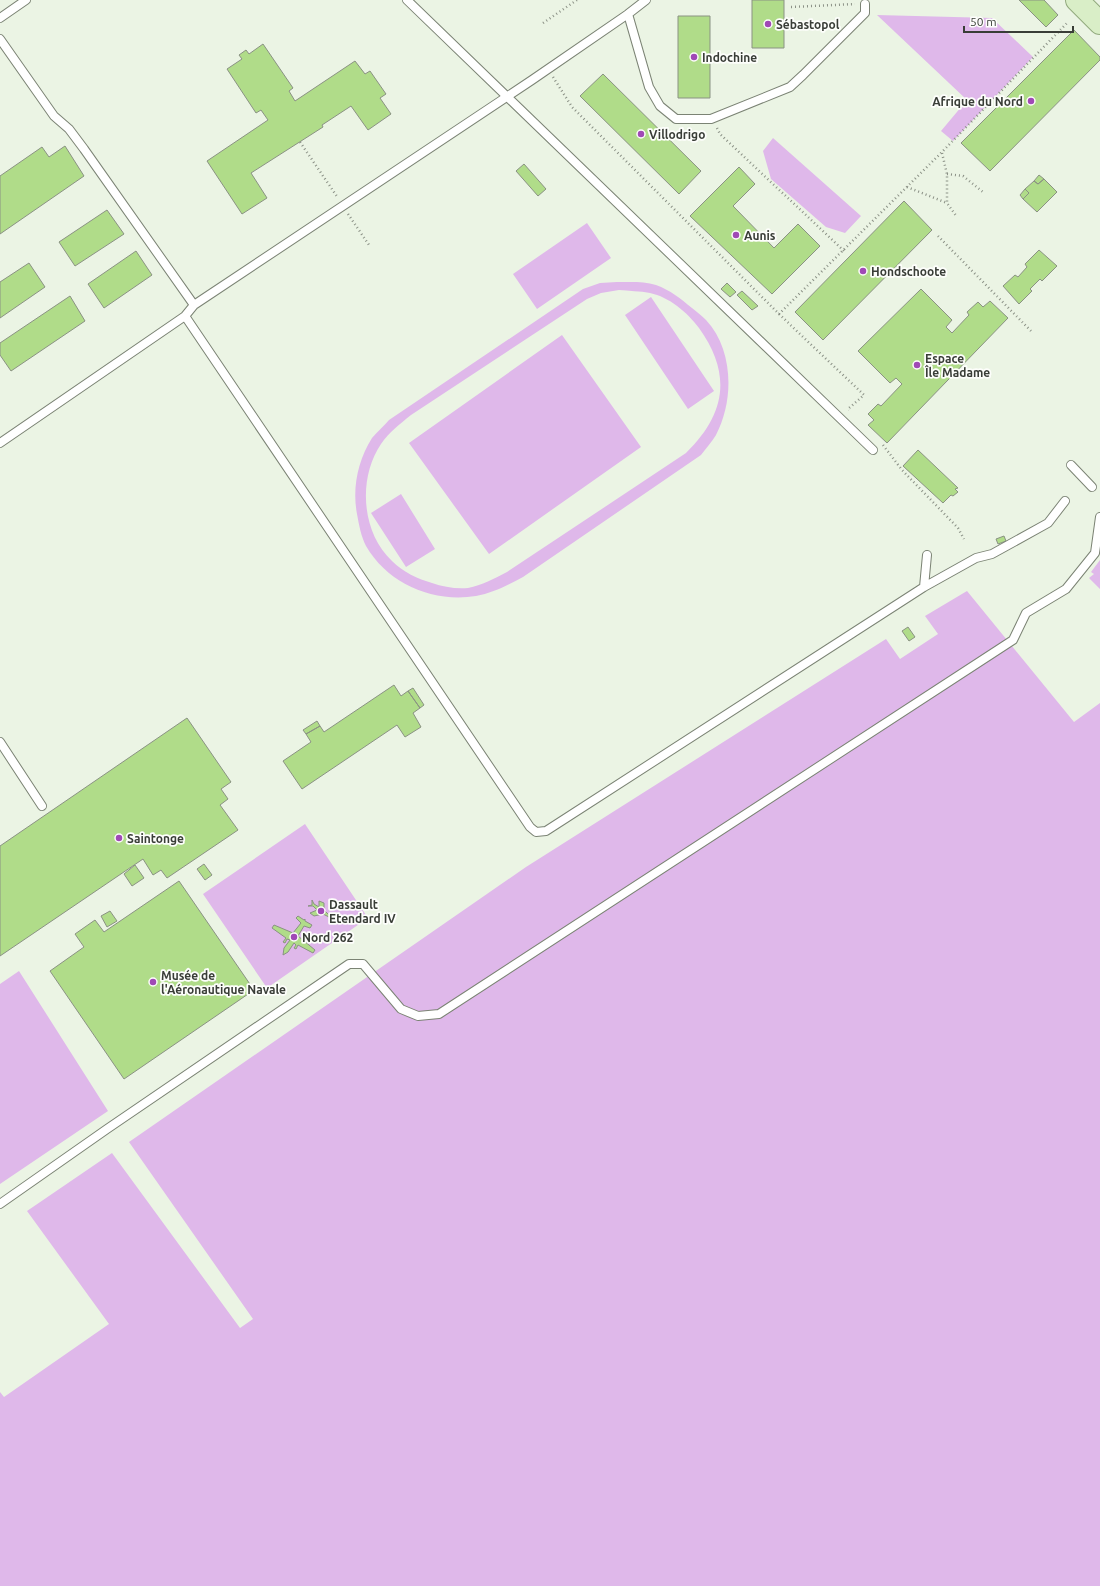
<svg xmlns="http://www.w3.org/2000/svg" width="1100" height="1586" font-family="Ubuntu,sans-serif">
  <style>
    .green { fill: #dfb8ea; fill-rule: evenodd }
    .building { fill: #b0dc89; stroke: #8a9283 }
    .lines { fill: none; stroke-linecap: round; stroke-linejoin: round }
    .service-casing { stroke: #7b8374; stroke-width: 10 }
    .primary-casing { stroke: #90a87c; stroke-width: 24 }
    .path { stroke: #8b9186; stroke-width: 2.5; stroke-dasharray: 1 3; stroke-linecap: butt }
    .service { stroke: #fff; stroke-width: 8 }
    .primary { stroke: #d9eec7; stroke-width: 22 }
    .poi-dot { fill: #a049b6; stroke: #fdfefb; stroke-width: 1.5 }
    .labels { text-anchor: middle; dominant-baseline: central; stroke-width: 3.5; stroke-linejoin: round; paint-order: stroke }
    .poi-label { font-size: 12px; font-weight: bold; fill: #393d37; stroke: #fdfefb; text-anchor: start }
  </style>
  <rect width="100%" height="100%" fill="#ebf4e4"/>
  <!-- green -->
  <path class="green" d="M877 15 992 18 1033 57 953 141 941 131 967 100Z
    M773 138 861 216 845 233 826 227 771 179 763 151Z
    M587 223 611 258 537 309 513 274Z
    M617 282C630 282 644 281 656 285 670 290 681 299 692 308 697 312 702 316 706 320 734 350 734 401 716 435 712 442 706 448 701 455L523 577C508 585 493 593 476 596 433 603 388 584 366 546 361 536 359 525 357 514 352 488 358 460 372 438 377 432 384 426 389 420L583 289 600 283ZM619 290C629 291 640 291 650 293 669 297 687 312 699 328 732 374 726 414 686 453L507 572C494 579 482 585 468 588 456 589 443 587 432 583 418 579 403 572 392 561 361 532 358 478 381 444 389 432 400 424 411 415L587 299 601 293Z
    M651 297 714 391 688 409 625 315Z
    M562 335 641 447 489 554 409 443Z
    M401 494 435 549 406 567 371 513Z
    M1100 560V589L1089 578 1094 574 1091 572Z
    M967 591 1074 722 1100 703V1586H0V1392L4 1397 109 1324 27 1211 112 1153 240 1328 253 1319 129 1142 526 867 886 639 900 659 938 634 925 616Z
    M305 824 368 918 267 988 203 894Z
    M19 971 108 1111 0 1184V984Z"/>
  <!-- building -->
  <path class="building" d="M752 0H784V48H752Z
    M1019 0H1044L1058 15 1046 27Z
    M678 16H710V98H678Z
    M1074 30 1100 57V60L990 171 961 143Z
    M263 44 293 88 289 91 295 101 355 61 365 74 370 71 386 94 380 98 391 114 368 130 351 106 322 125 323 127 251 173 267 198 242 214 207 161 268 120 261 110 256 113 227 69 242 59 239 55 246 50 249 54Z
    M603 74 701 171 679 194 580 96Z
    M65 146 84 176 0 234V176L42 147 49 157Z
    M524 164 546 189 538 196 516 171Z
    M739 167 755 184 733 206 774 248 798 224 820 246 772 294 690 216Z
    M1039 175 1044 179 1038 184 1034 181Z
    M1044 179 1057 192 1037 212 1023 199 1029 193 1025 189 1034 181 1038 184Z
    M1025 189 1029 193 1023 199 1020 195Z
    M904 201 932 230 823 340 795 312Z
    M107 210 124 234 75 266 59 242Z
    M1039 250 1057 266 1042 281 1040 279 1030 289 1032 291 1019 304 1003 286 1015 275 1018 277 1027 267 1025 264Z
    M136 251 152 275 104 308 88 284Z
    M29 263 45 287 0 318V282Z
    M727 283 736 292 730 297 721 289Z
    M921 289 952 320 946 327 952 333 969 315 967 312 978 302 983 307 990 301 1008 318 887 443 868 425 874 420 868 414 878 404 881 406 902 384 896 378 890 383 858 351Z
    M742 291 758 306 752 310 737 295Z
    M70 296 85 321 11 371 0 355V343Z
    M918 450 958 488 955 489 958 492 953 496 951 495 943 503 903 466Z
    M1004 536 1006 541 998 544 996 539Z
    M908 627 915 637 909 641 902 631Z
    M394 685 401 696 408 691 420 708 413 713 421 727 405 737 397 725 302 789 283 761 311 742 306 734 320 726 324 732Z
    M413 688 424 705 420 708 408 691Z
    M187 718 231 782 221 789 228 799 220 805 238 830 167 878 161 870 153 875 143 859 0 956V846Z
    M317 721 320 726 306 734 303 730Z
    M204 864 212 875 205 880 197 869Z
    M135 865 144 878 132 886 124 874Z
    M179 881 254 990 124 1079 50 971 84 947 75 934 95 920 104 932Z
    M312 900 314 904 319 907V901L324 903V910L333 919 323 914 314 916 310 913 317 910 313 906H308L312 905Z
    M110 911 117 921 107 927 101 916Z
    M298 916 304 920 305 919V921L312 925 310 928 304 926 298 936 315 950 313 953 298 945 296 949 294 948 296 945 294 943 288 952 283 955 284 948 290 940 287 939 285 943 283 942 286 938 272 928 274 925 293 933 301 923 296 918Z"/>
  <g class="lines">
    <defs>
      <path id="service" d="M407 0 873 450
        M628 14 649 87 660 106 676 119H711L790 87 803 75 865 13V4
        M0 18 26 0
        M0 39 54 116 69 129 84 149 194 305
        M185 316 530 827 536 832 546 831 924 587 976 558 992 554 1048 523 1065 501
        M0 443 185 316 194 305 532 80 628 14 646 0
        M1071 465 1092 487
        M924 587 927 555
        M0 742 42 806
        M0 1204 107 1129 349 964H363L401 1009 418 1016 439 1014 1013 640 1026 613 1066 589 1095 553 1100 517"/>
      <path id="primary" d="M1077 0 1100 23"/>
    </defs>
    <!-- service casing -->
    <use href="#service" class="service-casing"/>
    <!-- primary casing -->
    <use href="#primary" class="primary-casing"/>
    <!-- path -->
    <path class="path" d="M791 7 855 4
      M543 23 577 0
      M553 77 572 107 779 314 941 153 1068 22
      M717 128 720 134 844 251
      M300 142 338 198
      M942 153 947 174V203L957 217
      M947 174 963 176 983 192
      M907 187 947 203
      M348 214 369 245
      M938 236 1031 331
      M779 314 864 395 848 409 849 410
      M883 445 902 470 958 528 964 539"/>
    <!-- service -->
    <use href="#service" class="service"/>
    <!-- primary -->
    <use href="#primary" class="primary"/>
  </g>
  <!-- markers -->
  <g class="poi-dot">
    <circle cx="768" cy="24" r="4"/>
    <circle cx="694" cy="57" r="4"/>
    <circle cx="1031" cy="101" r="4"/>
    <circle cx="641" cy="134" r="4"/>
    <circle cx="736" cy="235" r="4"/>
    <circle cx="863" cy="271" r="4"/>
    <circle cx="917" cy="365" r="4"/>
    <circle cx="119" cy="838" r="4"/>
    <circle cx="321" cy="911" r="4"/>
    <circle cx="294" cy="937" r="4"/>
    <circle cx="153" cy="982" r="4"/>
  </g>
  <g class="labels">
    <!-- poi labels -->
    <g class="poi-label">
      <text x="776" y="24">Sébastopol</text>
      <text x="702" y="57">Indochine</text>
      <text x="1023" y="101" text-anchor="end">Afrique du Nord</text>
      <text x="649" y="134">Villodrigo</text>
      <text x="744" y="235">Aunis</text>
      <text x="871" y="271">Hondschoote</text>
      <text x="925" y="358">Espace<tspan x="925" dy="14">Île Madame</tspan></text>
      <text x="127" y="838">Saintonge</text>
      <text x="329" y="904">Dassault<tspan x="329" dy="14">Etendard IV</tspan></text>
      <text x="302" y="937">Nord 262</text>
      <text x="161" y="975">Musée de<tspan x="161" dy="14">l'Aéronautique Navale</tspan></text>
    </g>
  </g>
  <!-- scale -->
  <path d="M964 26v6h109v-6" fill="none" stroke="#393d37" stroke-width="2"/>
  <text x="970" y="26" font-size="12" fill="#393d37" stroke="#fdfefb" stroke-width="3" paint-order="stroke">50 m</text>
</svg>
